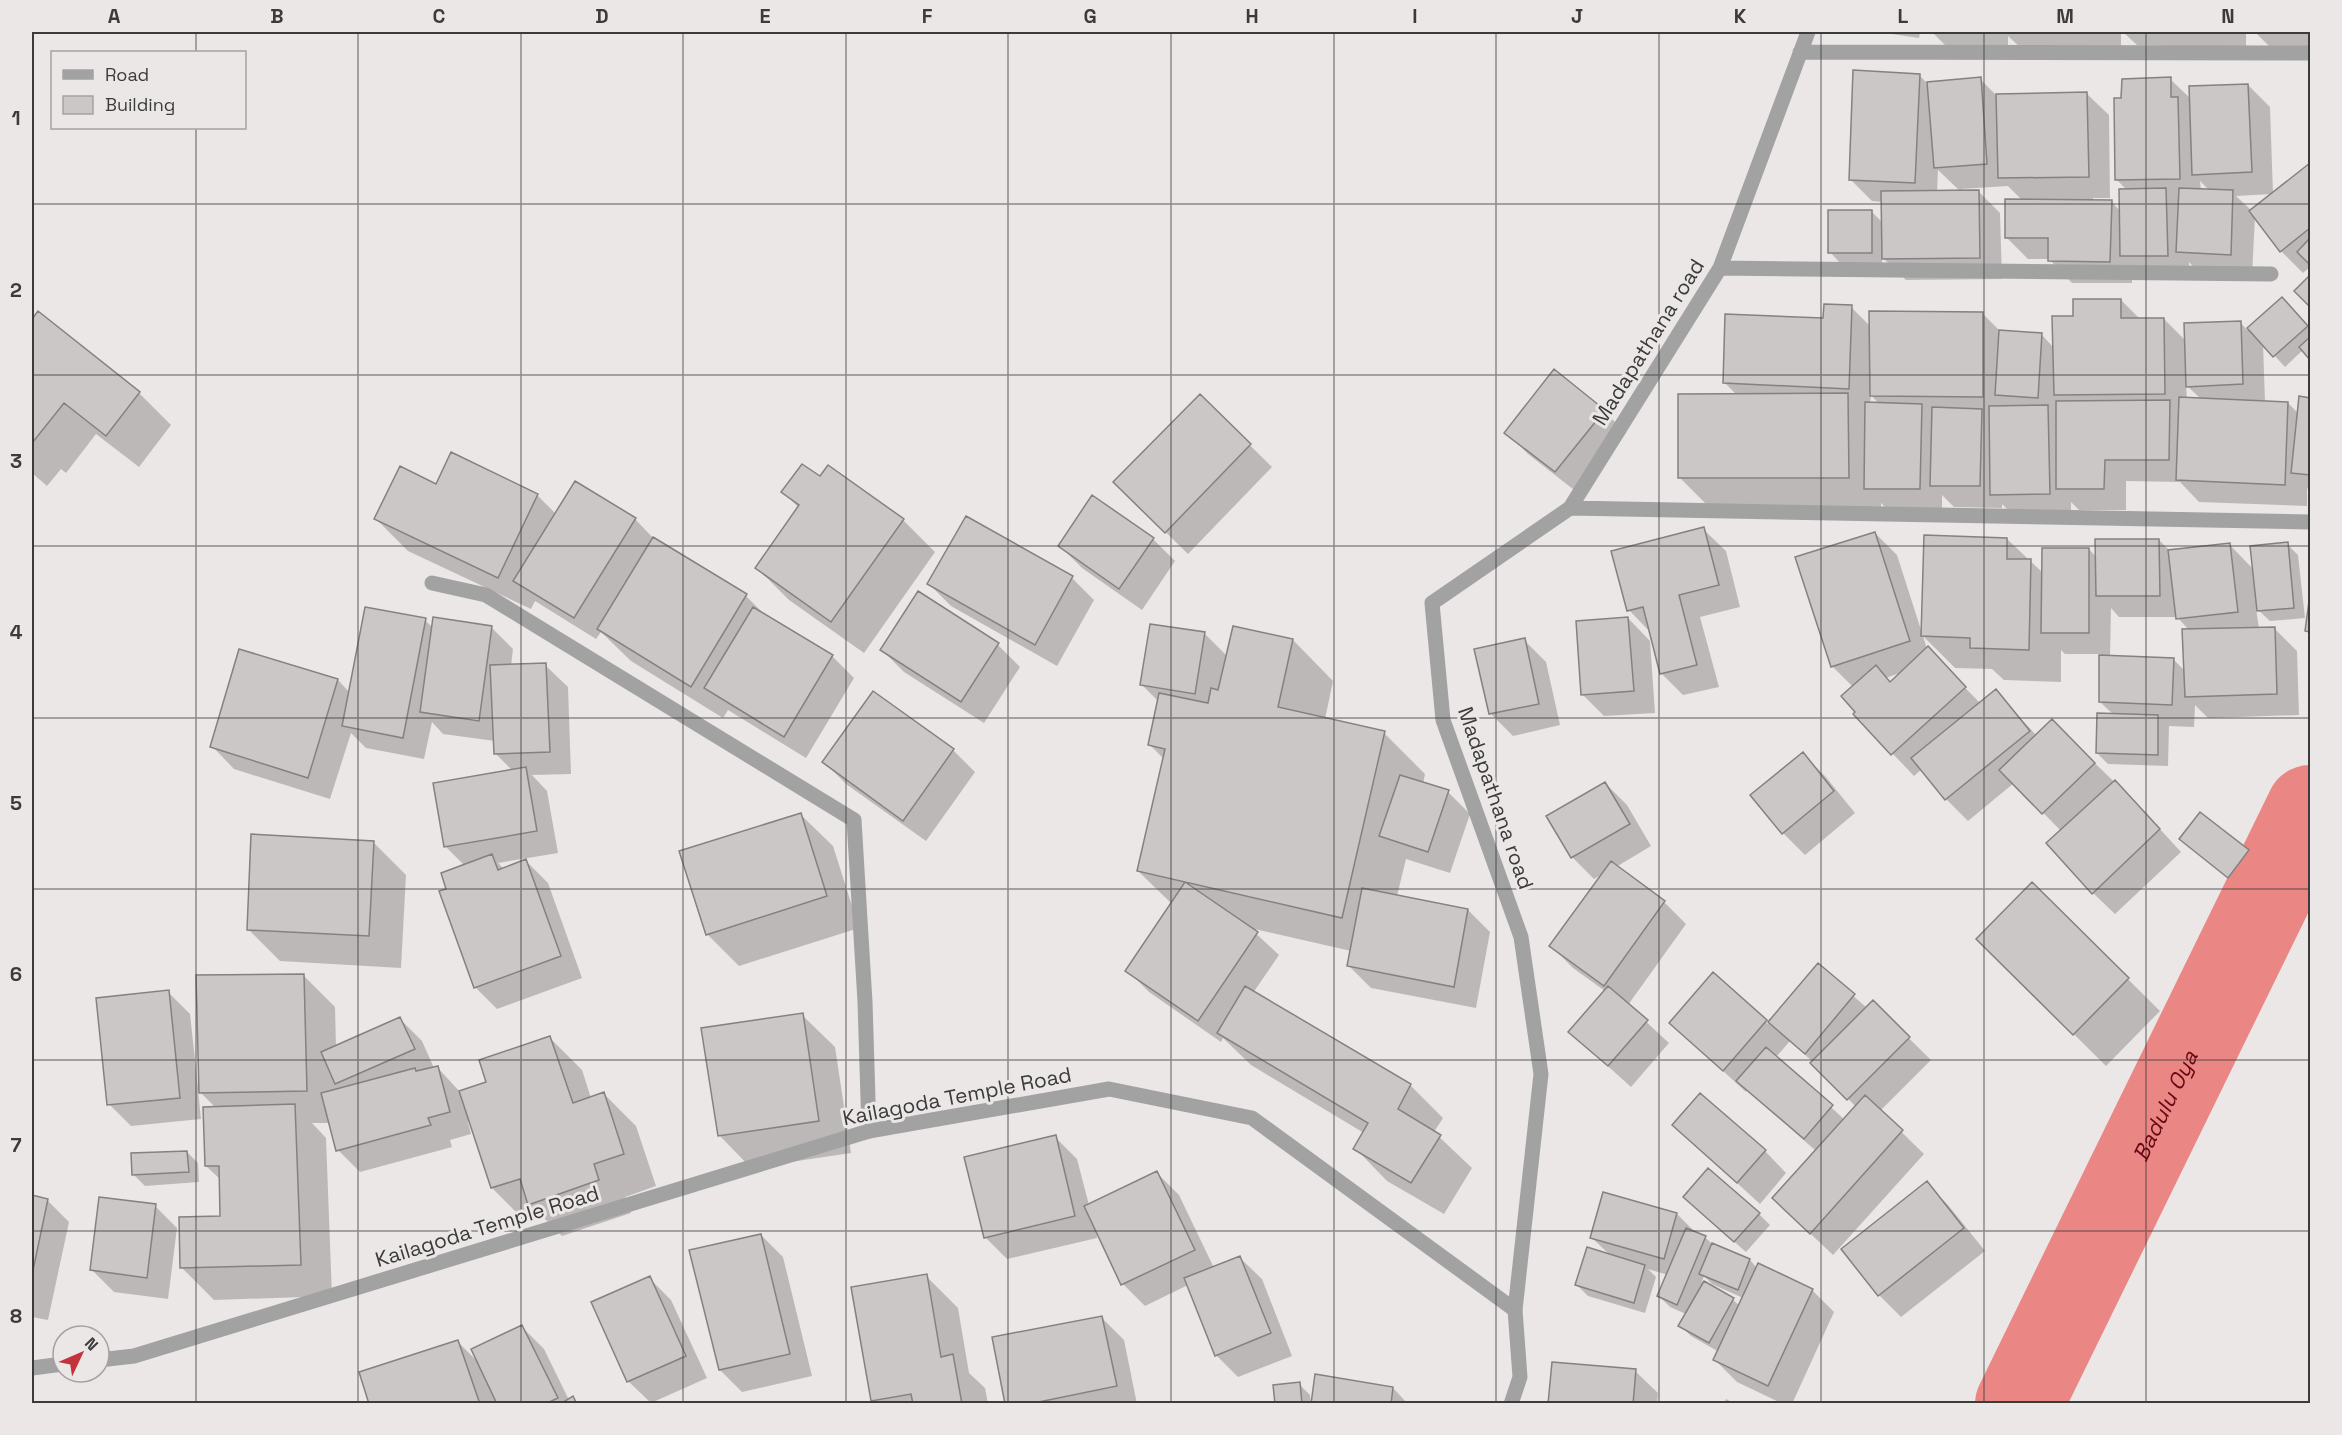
<svg xmlns="http://www.w3.org/2000/svg" width="2342" height="1435" font-family="'Space Grotesk',sans-serif">
  <style>
    .shadow { fill: #0003; fill-rule: evenodd }
    .lines { fill: none; stroke-linecap: round; stroke-linejoin: round }
    .river { stroke: #ea8684; stroke-width: 88 }
    .building { fill: #cac7c6; stroke: #848181; stroke-width: 1.5 }
    .minor { stroke: #a3a2a2; stroke-width: 15 }
    .tertiary { stroke: #a3a2a2; stroke-width: 15 }
    .grid { fill: none; stroke: #3c3b3b; stroke-width: 1.5; stroke-opacity: 0.55 }
    .labels { text-anchor: middle; dominant-baseline: central; stroke-width: 6; stroke-linejoin: round; paint-order: stroke }
    .street-label { font-size: 21px; fill: #3c3b3b; stroke: #ebe7e7 }
    .water-label { font-size: 22px; font-style: italic; fill: #640814; stroke: #ebe7e7 }
    .neatline { fill: none; stroke: #3c3b3b; stroke-width: 2 }
    .grid-label { font-size: 20px; text-anchor: middle; font-weight: bold; fill: #3c3b3b }
  </style>
  <rect width="100%" height="100%" fill="#ebe7e7"/>
  <!-- shadow -->
  <path class="shadow" d="M1889 32H1920L1919 38 1892 34Z
    M1932 32H2121V50L2022 49 2008 36V50L1947 47Z
    M2123 32H2246V48L2137 45Z
    M2255 32H2310V53L2273 50Z
    M1919 75 1927 83 1980 79 1996 95 2086 93 2109 115 2110 198H2093V201H2111L2120 211 2127 190 2117 180 2123 99 2170 79 2191 99 2248 85 2270 107 2273 194 2236 196 2252 211 2310 165V267L2303 273 2281 251 2255 216 2252 276 2200 274 2189 262V277L2132 267V283H2072L2049 259H2028L2006 237 2023 201 2008 186 1961 189 1962 191H1978L2000 213 2002 279 1906 280 1882 257V263H1840L1830 252 1872 212 1883 223V202L1872 201 1850 179ZM1938 170 1960 191 1937 192ZM2200 181 2210 191 2201 190Z
    M2282 299 2310 330V358L2303 350 2285 367 2263 343 2265 402 2288 403 2299 414 2300 398 2310 399V491L2307 488V506L2199 502 2180 482 2126 481V510H2079L2071 502V515L2014 516 2002 504V508L1954 507 1942 495V511L1888 510 1881 503V510H1712L1680 478 1737 395 1724 382 1825 320 1851 307 1871 327 1982 313 2001 332 2041 334 2054 348 2075 317 2121 300 2140 319H2164L2186 341 2241 323 2247 330ZM2186 385 2201 399H2187ZM1871 395 1879 404H1870Z
    M38 313 139 393 171 425 139 467 96 434 66 473 61 469 47 486 32 473V321Z
    M1200 396 1272 467 1188 554 1137 504Z
    M1604 411 1626 433 1578 493 1528 454 1506 432Z
    M820 479 903 520 935 552 864 653 789 600 757 568 799 508 783 492Z
    M437 486 537 495 556 514 635 519 656 541 746 596 767 617 832 656 854 678 806 758 728 710 723 718 631 661 601 632 596 639 535 601 531 609 408 551 376 519Z
    M967 518 1072 578 1094 600 1057 666 951 606 929 584Z
    M1703 529 1726 551 1740 607 1700 617 1719 687 1683 695 1661 673 1651 633 1629 610Z
    M1875 533 1897 555 1922 633 2007 539 2043 573 2089 549 2097 558 2159 540 2170 551 2229 544 2254 570 2287 544 2298 555 2305 618 2270 621 2256 608 2259 629H2275L2297 651 2299 715 2208 718 2195 705 2194 727 2169 726 2168 766 2108 764 2097 753 2114 715 2100 702 2101 654H2065L2061 650V682L2004 680 1992 669 1955 668 1923 636 1927 649 1980 703 1995 691 2037 736 2074 743 2137 804 2181 852 2115 914 2093 893 2061 831 2014 783 1968 821 1946 799 1922 769 1914 776 1855 714 1857 712 1853 687 1832 666ZM2111 608 2119 617H2177L2190 631 2185 671 2173 659 2110 657ZM1902 672 1891 683 1886 678Z
    M1153 539 1175 561 1142 610 1082 568 1060 546Z
    M919 593 998 645 1020 667 984 723 904 672 882 650Z
    M1628 618 1650 641 1655 713 1604 716 1582 694Z
    M425 620 433 628 491 627 513 649 511 666 545 665 568 687 571 774 532 775 547 791 558 853 498 863 504 869 526 861 548 883 582 978 497 1009 475 987 448 890 465 866 445 846 513 771 495 753V741L443 734 432 722 424 759 366 748 351 733 330 799 234 769 212 746 338 680 350 693Z
    M1204 633 1228 657 1293 640 1333 681 1325 719 1384 733 1425 774 1423 784 1448 792 1470 814 1450 873 1406 859 1397 896 1468 910 1490 932 1476 1008 1371 988 1349 966 1351 951 1250 928 1279 955 1253 993 1410 1085 1443 1118 1434 1132 1472 1168 1444 1214 1387 1181 1355 1148 1364 1133 1251 1065 1223 1038 1221 1042 1149 992 1127 970 1172 904 1138 871 1164 759 1149 744 1159 702 1142 685Z
    M1524 640 1546 662 1560 725 1513 736 1490 713Z
    M953 750 975 772 926 841 846 784 824 762Z
    M1803 754 1825 776 1855 813 1805 855 1783 833Z
    M1605 783 1627 805 1651 846 1616 867 1664 902 1686 924 1628 1005 1669 1043 1631 1087 1570 1032 1605 991 1573 968 1551 946 1603 874 1594 879 1572 857Z
    M800 814 833 846 859 928 739 966 707 934Z
    M2181 839 2248 851 2259 862 2240 887Z
    M374 843 406 875 401 968 280 961 248 929Z
    M2032 884 2160 1011 2106 1066 1978 939Z
    M1818 965 1867 1008 1873 1003 1931 1060 1880 1111 1924 1154 1833 1255 1796 1220 1816 1151 1747 1090 1746 1092 1671 1023 1713 975 1768 1024ZM1790 1041 1813 1062 1856 1107 1845 1120 1776 1057Z
    M303 975 335 1007 336 1047 400 1019 422 1041 434 1068H438L460 1092 488 1083 550 1038 582 1070 591 1098 603 1093 636 1126 656 1186 625 1197 631 1213 562 1236 540 1214 524 1220 492 1188 470 1121 468 1122 471 1134 450 1140 452 1147 360 1172 338 1150 331 1123H312L326 1138 332 1296 214 1300 181 1267 222 1218 221 1180 206 1166 216 1108 198 1090 201 1119 131 1126 109 1104 168 992 190 1014 198 1087H200Z
    M802 1015 835 1047 851 1153 751 1168 719 1135Z
    M1674 1125 1765 1151 1786 1173 1760 1204Z
    M1055 1137 1077 1159 1089 1205 1157 1173 1179 1195 1214 1268 1239 1257 1262 1279 1292 1356 1238 1377 1216 1355 1188 1285 1145 1306 1123 1284 1096 1227 1097 1238 1007 1259 985 1237Z
    M187 1152 198 1163 199 1182 145 1186 134 1175Z
    M1926 1183 1948 1205 1985 1251 1901 1317 1879 1295Z
    M32 1197 47 1200 69 1222 48 1320 32 1317Z
    M155 1206 177 1228 168 1299 114 1292 92 1270Z
    M1696 1208 1759 1214 1770 1225 1746 1252Z
    M1677 1214 1697 1234 1705 1237 1712 1244 1750 1260 1757 1268 1812 1290 1834 1312 1792 1404H1783L1737 1382 1715 1360 1719 1352 1691 1336 1680 1325 1686 1314 1670 1307 1659 1296 1668 1275 1648 1269 1656 1277 1645 1313 1588 1296 1577 1285 1610 1255 1592 1238ZM1704 1276 1712 1284 1743 1298 1740 1306 1733 1300 1702 1281Z
    M761 1235 783 1257 812 1376 742 1392 720 1370Z
    M926 1276 958 1308 969 1373 985 1388 988 1404H875L872 1400Z
    M649 1278 671 1300 707 1378 651 1403 628 1381Z
    M1102 1318 1124 1340 1137 1404H1007Z
    M522 1327 544 1349 569 1400 573 1398 578 1404H371L457 1341 479 1363Z
    M1635 1371 1658 1393 1657 1404H1550Z
    M1299 1384 1310 1395 1311 1404H1276Z
    M1393 1388 1408 1404H1313Z
    M1726 1399 1735 1404H1724Z"/>
  <g class="lines">
    <!-- river -->
    <path class="river" id="s1" d="M2019 1404 2310 809"/>
  </g>
  <!-- building -->
  <path class="building" d="M1853 70 1920 74 1915 183 1849 180Z
    M1981 77 1987 164 1934 168 1927 82Z
    M2171 77V97H2178L2180 179 2115 180 2114 98H2121L2122 79Z
    M2248 84 2252 172 2192 175 2189 86Z
    M2087 92 2089 177 1998 178 1996 94Z
    M2310 163V228L2280 252 2249 211Z
    M2166 188 2168 256H2120L2119 189Z
    M2179 188 2233 190 2231 255 2176 252Z
    M1979 190 1980 258 1882 259 1881 191Z
    M2005 199 2112 200 2110 262 2048 261V238H2005Z
    M1828 210H1872V253H1828Z
    M2310 238V265L2297 252Z
    M2310 275V307L2294 291Z
    M2282 297 2308 326 2273 357 2247 328Z
    M2073 299H2121V318H2164L2165 394 2054 395 2052 316H2073Z
    M1824 304 1852 305 1849 389 1723 383 1725 314 1823 318Z
    M38 311 140 392 106 436 64 403 33 442 32 441V319Z
    M1869 311 1983 312V397L1870 396Z
    M2241 321 2243 384 2186 387 2184 323Z
    M1999 330 2042 333 2038 398 1995 395Z
    M2310 337V360L2299 347Z
    M1554 369 1605 410 1555 472 1504 433Z
    M1848 393 1849 478H1678V394Z
    M1200 394 1251 444 1165 533 1113 482Z
    M2299 396 2310 398V475L2291 473Z
    M2179 397 2288 402 2285 485 2176 480Z
    M2170 400 2169 460H2105L2104 489H2056V401Z
    M1865 402 1922 404 1920 489H1864Z
    M2048 405 2050 494 1990 495 1989 406Z
    M1932 407 1982 409 1980 486H1930Z
    M451 452 538 494 498 578 374 519 400 466 436 484Z
    M802 464 820 476 828 465 904 519 831 622 755 568 799 505 781 492Z
    M575 481 636 518 574 618 513 581Z
    M1092 495 1154 538 1119 589 1058 546Z
    M966 516 1073 576 1035 645 927 584Z
    M1704 527 1719 585 1679 595 1697 665 1660 674 1643 607 1627 611 1611 551Z
    M1875 532 1910 641 1831 667 1795 557Z
    M1924 535 2007 538V559H2031L2029 650 1970 648V638L1921 636Z
    M653 537 747 594 691 687 597 629Z
    M2095 539H2159L2160 596H2096Z
    M2288 542 2294 608 2257 611 2250 546Z
    M2230 543 2238 612 2176 619 2168 550Z
    M2042 548H2089V633H2041Z
    M918 591 999 643 961 702 880 650Z
    M2310 594V632L2305 631Z
    M365 607 426 618 403 738 342 726Z
    M753 607 833 655 784 737 704 688Z
    M433 617 492 626 479 721 420 712Z
    M1628 617 1634 691 1581 695 1576 621Z
    M1150 624 1205 632 1195 694 1140 685Z
    M1233 626 1293 639 1278 707 1385 731 1342 918 1137 871 1165 749 1148 745 1159 693 1208 703 1211 688 1218 690Z
    M2275 627 2277 694 2185 697 2182 629Z
    M1525 638 1539 704 1489 714 1474 649Z
    M1928 646 1966 687 1891 755 1853 714 1855 712 1841 696 1876 665 1890 682Z
    M239 649 338 679 308 778 210 747Z
    M2099 655 2174 658 2172 705 2099 702Z
    M546 663 550 752 494 754 490 665Z
    M1996 689 2030 731 1945 800 1911 758Z
    M873 691 954 749 903 821 822 762Z
    M2097 713 2158 715V755L2096 753Z
    M2052 719 2095 763 2042 814 1999 770Z
    M1803 752 1834 791 1782 834 1750 795Z
    M526 767 537 831 444 847 433 783Z
    M1400 775 1449 790 1428 852 1379 836Z
    M2115 780 2160 829 2092 894 2046 843Z
    M1605 782 1630 824 1571 858 1546 816Z
    M2200 812 2249 850 2228 878 2179 839Z
    M801 813 827 896 706 935 679 851Z
    M251 834 374 841 369 936 247 930Z
    M492 854 498 870 526 859 561 956 474 988 439 891 446 889 441 873Z
    M1611 861 1665 901 1604 986 1549 946Z
    M1185 882 1258 932 1198 1021 1125 971Z
    M2032 882 2129 978 2073 1035 1976 939Z
    M1362 888 1468 909 1454 987 1347 966Z
    M1818 963 1855 994 1805 1054 1768 1022Z
    M1713 972 1767 1020 1723 1071 1669 1023Z
    M304 974 307 1091 199 1093 196 975Z
    M1245 986 1411 1084 1398 1109 1441 1135 1411 1183 1353 1149 1368 1123 1217 1033Z
    M1608 986 1648 1020 1608 1066 1568 1032Z
    M169 990 180 1098 107 1105 96 998Z
    M1873 1000 1910 1037 1847 1100 1810 1063Z
    M803 1013 819 1121 718 1136 701 1028Z
    M400 1017 415 1049 335 1084 321 1052Z
    M550 1036 573 1103 604 1092 624 1154 594 1164 599 1180 528 1205 520 1179 491 1188 459 1091 486 1082 479 1060Z
    M1766 1047 1833 1105 1804 1139 1736 1081Z
    M438 1066 450 1112 428 1118 431 1125 336 1151 321 1093 415 1068 416 1071Z
    M1700 1093 1766 1150 1737 1183 1672 1125Z
    M1865 1095 1903 1130 1810 1234 1772 1198Z
    M295 1104 301 1265 180 1268 179 1217 220 1216 219 1166H205L203 1107Z
    M1056 1135 1075 1216 984 1238 964 1157Z
    M187 1151 189 1172 132 1175 131 1153Z
    M1708 1168 1760 1213 1734 1242 1683 1197Z
    M1157 1171 1195 1250 1121 1285 1084 1206Z
    M1927 1181 1964 1228 1878 1296 1841 1249Z
    M1603 1192 1677 1213 1664 1259 1590 1238Z
    M32 1195 48 1199 32 1275Z
    M99 1197 156 1204 147 1278 90 1270Z
    M1686 1228 1706 1236 1677 1305 1657 1296Z
    M761 1234 790 1354 719 1370 689 1250Z
    M1712 1243 1750 1259 1738 1290 1699 1274Z
    M1587 1247 1645 1265 1634 1303 1575 1285Z
    M1240 1256 1271 1333 1215 1356 1184 1278Z
    M1758 1263 1813 1289 1768 1386 1713 1360Z
    M927 1274 941 1357 953 1354 962 1404H913L911 1394 871 1401 851 1287Z
    M650 1276 686 1356 627 1382 591 1302Z
    M1704 1281 1734 1298 1709 1343 1678 1326Z
    M1102 1316 1117 1386 1029 1404H1005L992 1337Z
    M522 1325 558 1398 545 1404H497L471 1349Z
    M458 1340 480 1404H369L359 1372Z
    M1552 1362 1636 1369 1633 1404H1548Z
    M1315 1374 1393 1387 1391 1404H1311Z
    M1300 1382 1302 1404H1275L1273 1385Z
    M573 1396 577 1404H560Z"/>
  <g class="lines">
    <!-- minor -->
    <path class="minor" d="M1800 52 2310 53
      M1720 268 2271 274
      M1570 508 2310 522
      M432 583 486 595 854 820 865 1002 869 1131
      M1515 1310 1541 1074 1521 937 1443 720 1432 603 1570 508 1720 268 1808 32"/>
    <!-- tertiary -->
    <path class="tertiary" d="M99 1360 134 1356 869 1131 1109 1089 1252 1118 1515 1310 1520 1377 1511 1404
      M32 1368 63 1364"/>
  </g>
  <!-- grid -->
  <path class="grid" d="M196 32V52M358 32V1404M521 32V1404M683 32V1404M846 32V1404M1008 32V1404M1171 32V1404M1334 32V1404M1496 32V1404M1659 32V1404M1821 32V1404M1984 32V1404M2146 32V1404M196 128V1404M32 204H2310M32 375H2310M32 546H2310M32 718H2310M32 889H2310M32 1060H2310M32 1231H2310"/>
  <g class="labels">
    <!-- street labels -->
    <g class="street-label">
      <text transform="translate(1648 342) rotate(-58)">Madapathana road</text>
      <text transform="translate(1496 798) rotate(71)">Madapathana road</text>
      <text transform="translate(957 1096) rotate(-11)">Kailagoda Temple Road</text>
      <text transform="translate(487 1226) rotate(-17)">Kailagoda Temple Road</text>
    </g>
    <!-- water labels -->
    <g class="water-label">
      <text stroke="none"><textPath href="#s1" startOffset="332">Badulu Oya</textPath></text>
    </g>
  </g>
  <!-- border -->
  <rect width="2342" height="1435" fill="none" stroke="#ebe7e7" stroke-width="66"/>
  <!-- legend -->
  <rect x="51" y="51" width="195" height="78" fill="#ebe7e7" stroke="#a5a2a2" stroke-width="1.5"/>
  <rect x="63" y="70" width="30" height="9" fill="#a3a2a2" stroke="#a5a2a2" stroke-width="1.5"/>
  <text x="105" y="81" font-size="18" fill="#3c3b3b">Road</text>
  <rect x="63" y="96" width="30" height="18" fill="#cac7c6" stroke="#a5a2a2" stroke-width="1.5"/>
  <text x="105" y="111" font-size="18" fill="#3c3b3b">Building</text>
  <!-- north arrow -->
  <g transform="translate(81 1354) rotate(46)"><circle r="28" fill="#ebe7e7" stroke="#a5a2a2" stroke-width="1.5"/>
  <path d="M0-4.5L10 22L0 15L-10 22Z" fill="#c2333c"/>
  <text y="-9" font-size="16" font-weight="bold" text-anchor="middle" fill="#3c3b3b">N</text>
  </g>
  <rect x="33" y="33" width="2276" height="1369" class="neatline"/>
  <g class="grid-label">
    <text x="114" y="23">A</text>
    <text x="277" y="23">B</text>
    <text x="439" y="23">C</text>
    <text x="602" y="23">D</text>
    <text x="765" y="23">E</text>
    <text x="927" y="23">F</text>
    <text x="1090" y="23">G</text>
    <text x="1252" y="23">H</text>
    <text x="1415" y="23">I</text>
    <text x="1577" y="23">J</text>
    <text x="1740" y="23">K</text>
    <text x="1903" y="23">L</text>
    <text x="2065" y="23">M</text>
    <text x="2228" y="23">N</text>
    <text x="16" y="125">1</text>
    <text x="16" y="297">2</text>
    <text x="16" y="468">3</text>
    <text x="16" y="639">4</text>
    <text x="16" y="810">5</text>
    <text x="16" y="981">6</text>
    <text x="16" y="1152">7</text>
    <text x="16" y="1323">8</text>
  </g>
</svg>
